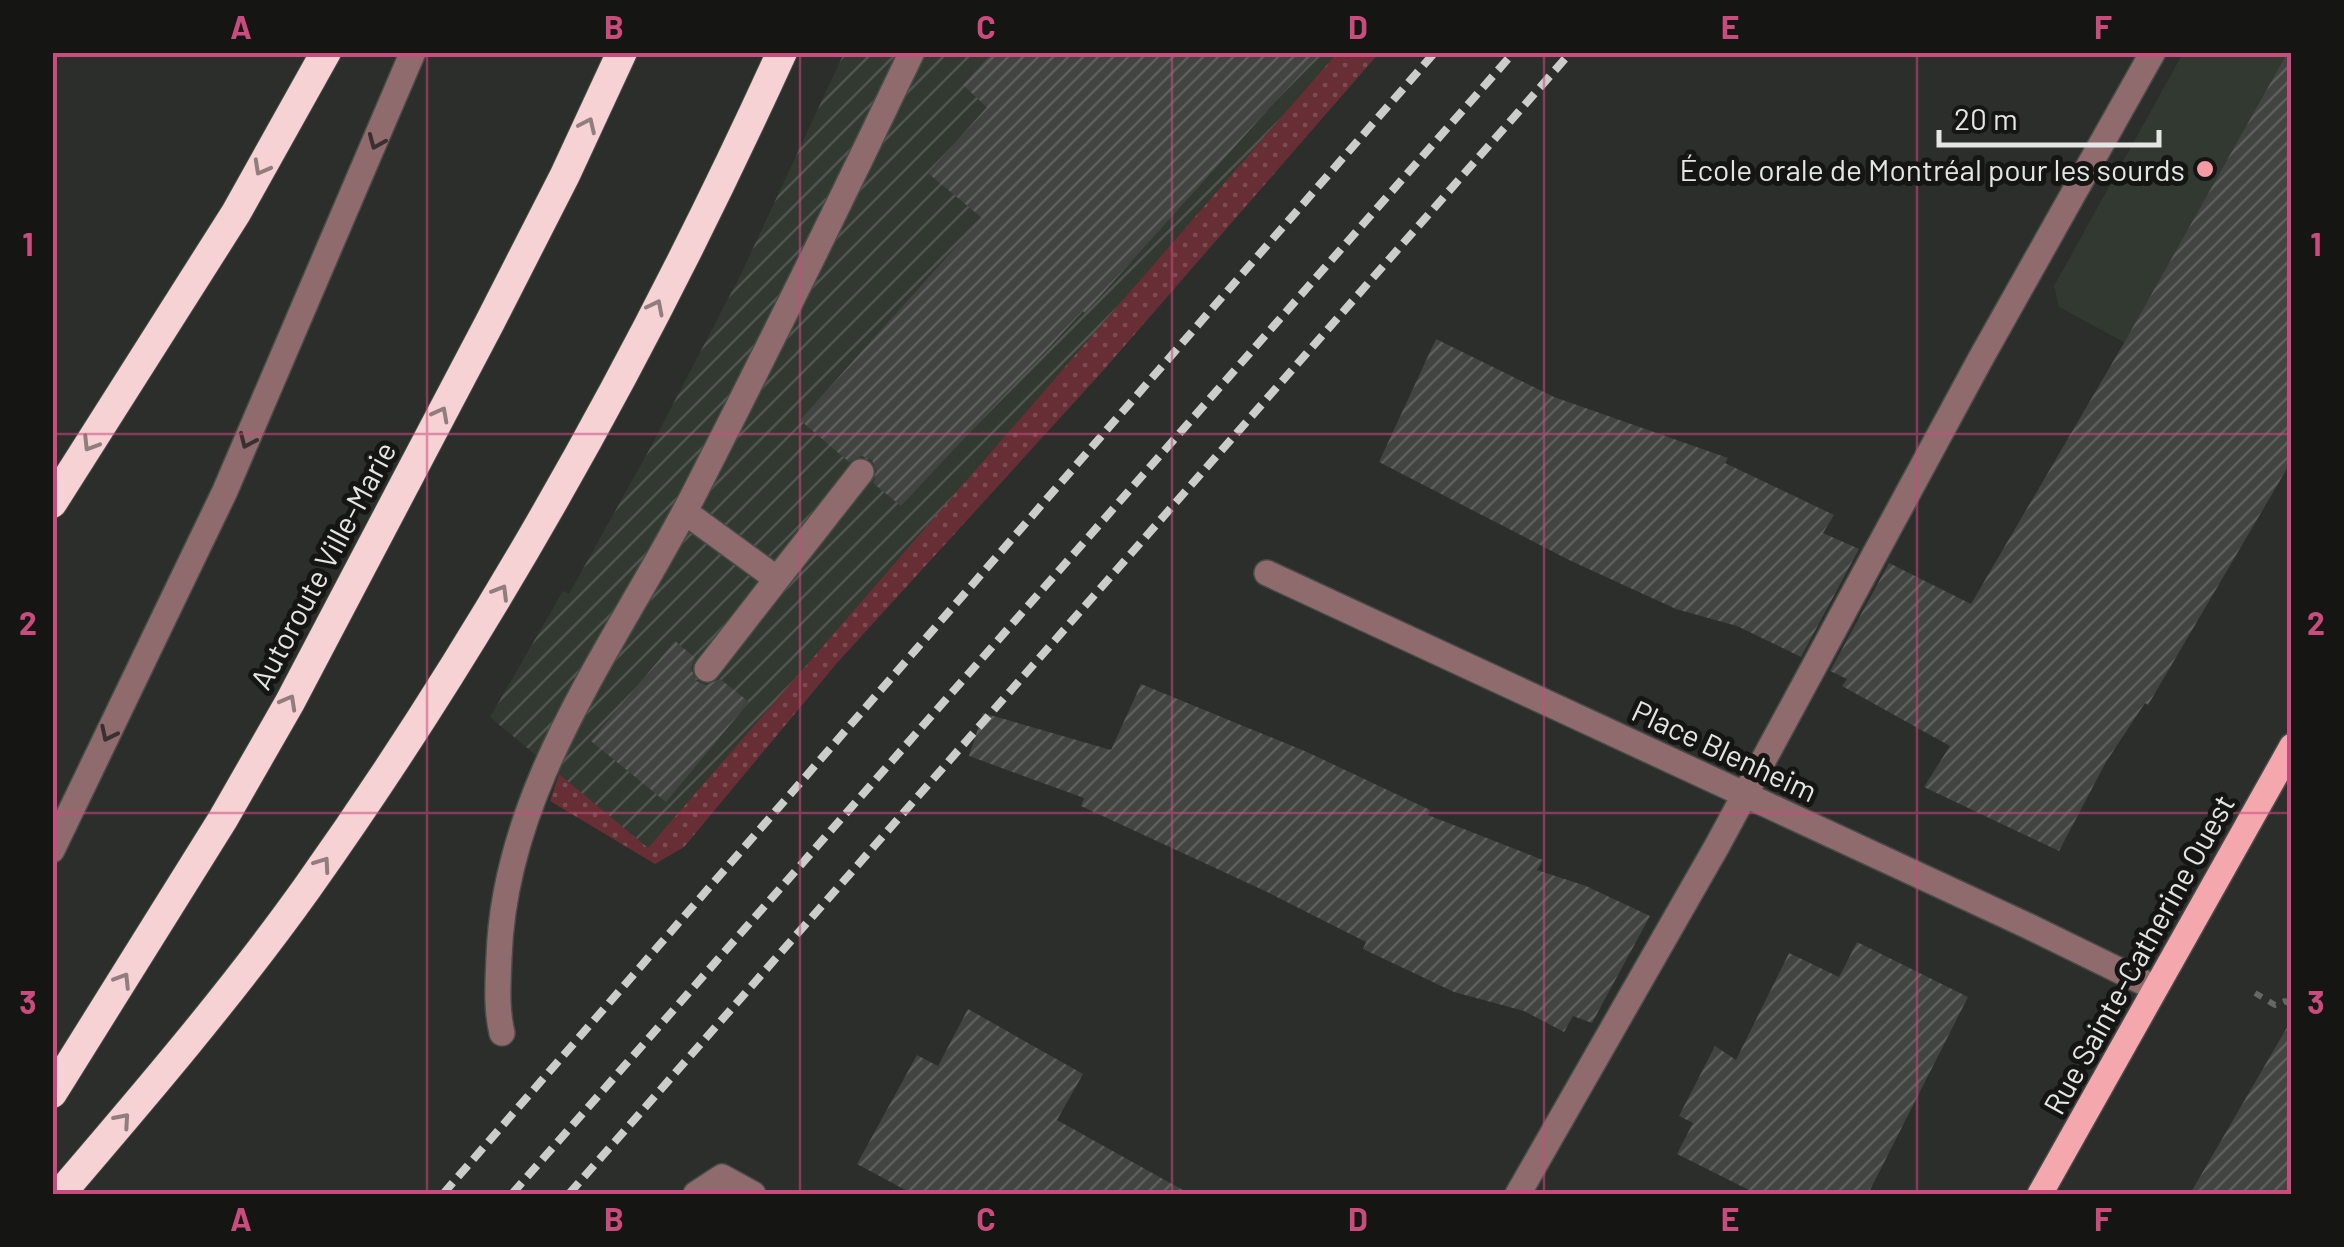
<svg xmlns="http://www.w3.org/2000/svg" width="2344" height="1247" font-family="Barlow,sans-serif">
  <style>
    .built { fill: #323931 }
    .industrial { fill: url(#industrial-furrows) }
    .grass { fill: url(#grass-dots) }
    .building { fill: url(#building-hatch) }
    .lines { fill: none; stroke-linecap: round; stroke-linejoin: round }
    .minor-casing { stroke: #494b49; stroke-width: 28 }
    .major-casing { stroke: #494b49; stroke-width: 28 }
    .highway-casing { stroke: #494b49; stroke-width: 32 }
    .path { stroke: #646764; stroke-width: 6; stroke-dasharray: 8 8; stroke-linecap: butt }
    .minor { stroke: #906b6e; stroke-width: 25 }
    .major { stroke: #f4a8ae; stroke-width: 25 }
    .highway { stroke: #f7d2d4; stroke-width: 30 }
    .rail { stroke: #cbcdcb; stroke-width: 8; stroke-dasharray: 15 8; stroke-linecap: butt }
    .oneway { stroke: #917d7e }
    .oneway2 { stroke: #3a302f }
    .grid { fill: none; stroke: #ca4c7d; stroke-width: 2.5; stroke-opacity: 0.55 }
    .poi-dot { fill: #f49aa3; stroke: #151614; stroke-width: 4 }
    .labels { text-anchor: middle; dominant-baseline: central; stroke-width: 10; stroke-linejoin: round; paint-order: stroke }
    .poi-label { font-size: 30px; fill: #e4e6e4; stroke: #151614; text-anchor: end }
    .street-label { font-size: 30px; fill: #e4e6e4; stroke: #151614 }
    .neatline { fill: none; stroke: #ca4c7d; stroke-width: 4 }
    .grid-label { font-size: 32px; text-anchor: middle; font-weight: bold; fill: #ca4c7d }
  </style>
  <defs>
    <pattern id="industrial-furrows" width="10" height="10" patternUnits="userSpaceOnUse" patternTransform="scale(2.5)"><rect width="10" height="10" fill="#323931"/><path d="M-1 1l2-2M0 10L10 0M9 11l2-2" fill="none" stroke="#50564f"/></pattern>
    <pattern id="grass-dots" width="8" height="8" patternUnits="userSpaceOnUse" patternTransform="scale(2.5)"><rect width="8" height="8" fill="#672e35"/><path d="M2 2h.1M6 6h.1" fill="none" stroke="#7d4c52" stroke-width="1.8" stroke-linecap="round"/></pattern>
    <pattern id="building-hatch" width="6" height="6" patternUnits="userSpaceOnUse" patternTransform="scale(2.5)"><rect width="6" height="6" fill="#424441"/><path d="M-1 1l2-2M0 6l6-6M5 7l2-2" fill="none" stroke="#5d5f5c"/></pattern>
  </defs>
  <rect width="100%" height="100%" fill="#2b2e2b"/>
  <!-- built -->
  <path class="built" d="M2183 53H2291V433L2059 307 2054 286Z"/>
  <!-- industrial -->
  <path class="industrial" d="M844 53H1337L648 849 490 717 563 591 569 594 648 452 741 274Z"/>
  <!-- grass -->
  <path class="grass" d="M1337 53H1379L1101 373 837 663 684 847 655 864 550 801 559 774 648 848Z"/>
  <!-- building -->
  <path class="building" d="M993 52H1320L1085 313 1083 311 901 506 873 483 877 473 872 460 862 456 849 462 800 420 982 218 928 173 987 107 963 85Z
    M2288 52H2292V460L2148 705 2145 703 2106 762 2059 851 1924 787 1950 746 1842 686 1847 679 1830 671 1889 563 1971 604 2124 343Z
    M1436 339 1554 397 1728 458 1725 463 1834 515 1823 533 1859 549 1801 657 1737 626 1676 609 1569 560 1379 462Z
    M675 641 695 658 691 668 696 681 706 685 720 679 749 702 666 802 591 741Z
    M1141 684 1307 752 1430 810 1428 815 1543 860 1537 870 1586 886 1650 916 1592 1023 1573 1016 1564 1032 1524 1011 1454 992 1363 949 1366 942 1265 891 1081 806 1084 798 969 756 983 713 1111 750Z
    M1857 942 1968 997 1868 1194H1757L1677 1154 1693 1123 1679 1116 1715 1046 1736 1060 1789 953 1839 977Z
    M968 1009 1083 1074 1057 1120 1190 1194H913L857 1164 917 1055 938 1066Z
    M2292 1019V1194H2190Z"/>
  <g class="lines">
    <defs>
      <path id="minor" d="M685 512 777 579 707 669
        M1267 573 2026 925 2155 988
        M777 579 861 472
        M52 850 225 491 413 52
        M502 1033C496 1008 498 983 499 957 505 782 621 638 697 488 771 343 842 199 912 52
        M696 1194 722 1177 753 1194
        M1518 1194 1717 846 1981 358 2153 52"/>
      <path id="major" d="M2040 1194 2292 746"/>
      <path id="highway" d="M52 503 236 213 326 52
        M52 1093 223 819 290 702 490 322 565 175 622 52
        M60 1194C144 1096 232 993 307 888 493 626 649 344 782 52"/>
    </defs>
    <!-- minor casing -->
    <use href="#minor" class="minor-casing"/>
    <!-- major casing -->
    <use href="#major" class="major-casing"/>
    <!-- highway casing -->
    <use href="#highway" class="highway-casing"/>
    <!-- path -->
    <path class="path" d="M2255 993 2275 1005 2285 1001 2292 1005"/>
    <!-- minor -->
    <use href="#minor" class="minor"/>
    <!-- major -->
    <use href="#major" class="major"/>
    <!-- highway -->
    <use href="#highway" class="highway"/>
    <!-- rail -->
    <path class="rail" d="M443 1194 1435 52
      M512 1194 1514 52
      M569 1194 1571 52"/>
  </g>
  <!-- one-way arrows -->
  <defs><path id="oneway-chevron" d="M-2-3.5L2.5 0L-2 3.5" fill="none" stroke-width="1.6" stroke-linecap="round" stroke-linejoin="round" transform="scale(2.5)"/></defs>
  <g class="oneway">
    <use href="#oneway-chevron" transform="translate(588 125) rotate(-65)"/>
    <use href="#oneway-chevron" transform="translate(261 168) rotate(119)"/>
    <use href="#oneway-chevron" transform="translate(656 307) rotate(-63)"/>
    <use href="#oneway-chevron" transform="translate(441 414) rotate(-62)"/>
    <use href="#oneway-chevron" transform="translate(90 444) rotate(122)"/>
    <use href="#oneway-chevron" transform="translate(501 592) rotate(-59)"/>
    <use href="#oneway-chevron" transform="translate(289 702) rotate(-61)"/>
    <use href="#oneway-chevron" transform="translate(323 864) rotate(-55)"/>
    <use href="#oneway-chevron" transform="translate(123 980) rotate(-58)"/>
    <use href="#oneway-chevron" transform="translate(123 1120) rotate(-49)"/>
  </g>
  <g class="oneway2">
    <use href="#oneway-chevron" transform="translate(376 142) rotate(113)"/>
    <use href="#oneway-chevron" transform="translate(247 441) rotate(114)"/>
    <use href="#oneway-chevron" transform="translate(108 734) rotate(116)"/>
  </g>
  <!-- grid -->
  <path class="grid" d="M427 52V1194M800 52V1194M1172 52V1194M1544 52V1194M1917 52V1194M52 434H2292M52 813H2292"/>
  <!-- markers -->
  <circle class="poi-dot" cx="2205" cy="169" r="10"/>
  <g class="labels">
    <!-- poi labels -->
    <g class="poi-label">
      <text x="2185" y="169">École orale de Montréal pour les sourds</text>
    </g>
    <!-- street labels -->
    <g class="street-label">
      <text transform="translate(322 565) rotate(-62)">Autoroute Ville-Marie</text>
      <text transform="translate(1725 750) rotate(25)">Place Blenheim</text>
      <text transform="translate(2138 954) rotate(-61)">Rue Sainte-Catherine Ouest</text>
    </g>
  </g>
  <!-- border -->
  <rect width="2344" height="1247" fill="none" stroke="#151614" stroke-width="110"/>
  <!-- scale -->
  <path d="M1939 130v15h220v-15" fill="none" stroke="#e4e6e4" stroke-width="5"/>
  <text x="1954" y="130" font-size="30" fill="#e4e6e4" stroke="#151614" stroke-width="8" paint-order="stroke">20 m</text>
  <rect x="55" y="55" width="2234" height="1137" class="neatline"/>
  <g class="grid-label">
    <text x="241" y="39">A</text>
    <text x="614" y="39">B</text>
    <text x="986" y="39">C</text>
    <text x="1358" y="39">D</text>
    <text x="1730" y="39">E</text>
    <text x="2103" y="39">F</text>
    <text x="28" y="256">1</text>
    <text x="2316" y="256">1</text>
    <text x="28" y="635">2</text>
    <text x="2316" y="635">2</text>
    <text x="28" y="1014">3</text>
    <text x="2316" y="1014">3</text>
    <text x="241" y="1231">A</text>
    <text x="614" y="1231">B</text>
    <text x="986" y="1231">C</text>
    <text x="1358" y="1231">D</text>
    <text x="1730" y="1231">E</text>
    <text x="2103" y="1231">F</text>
  </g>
</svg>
